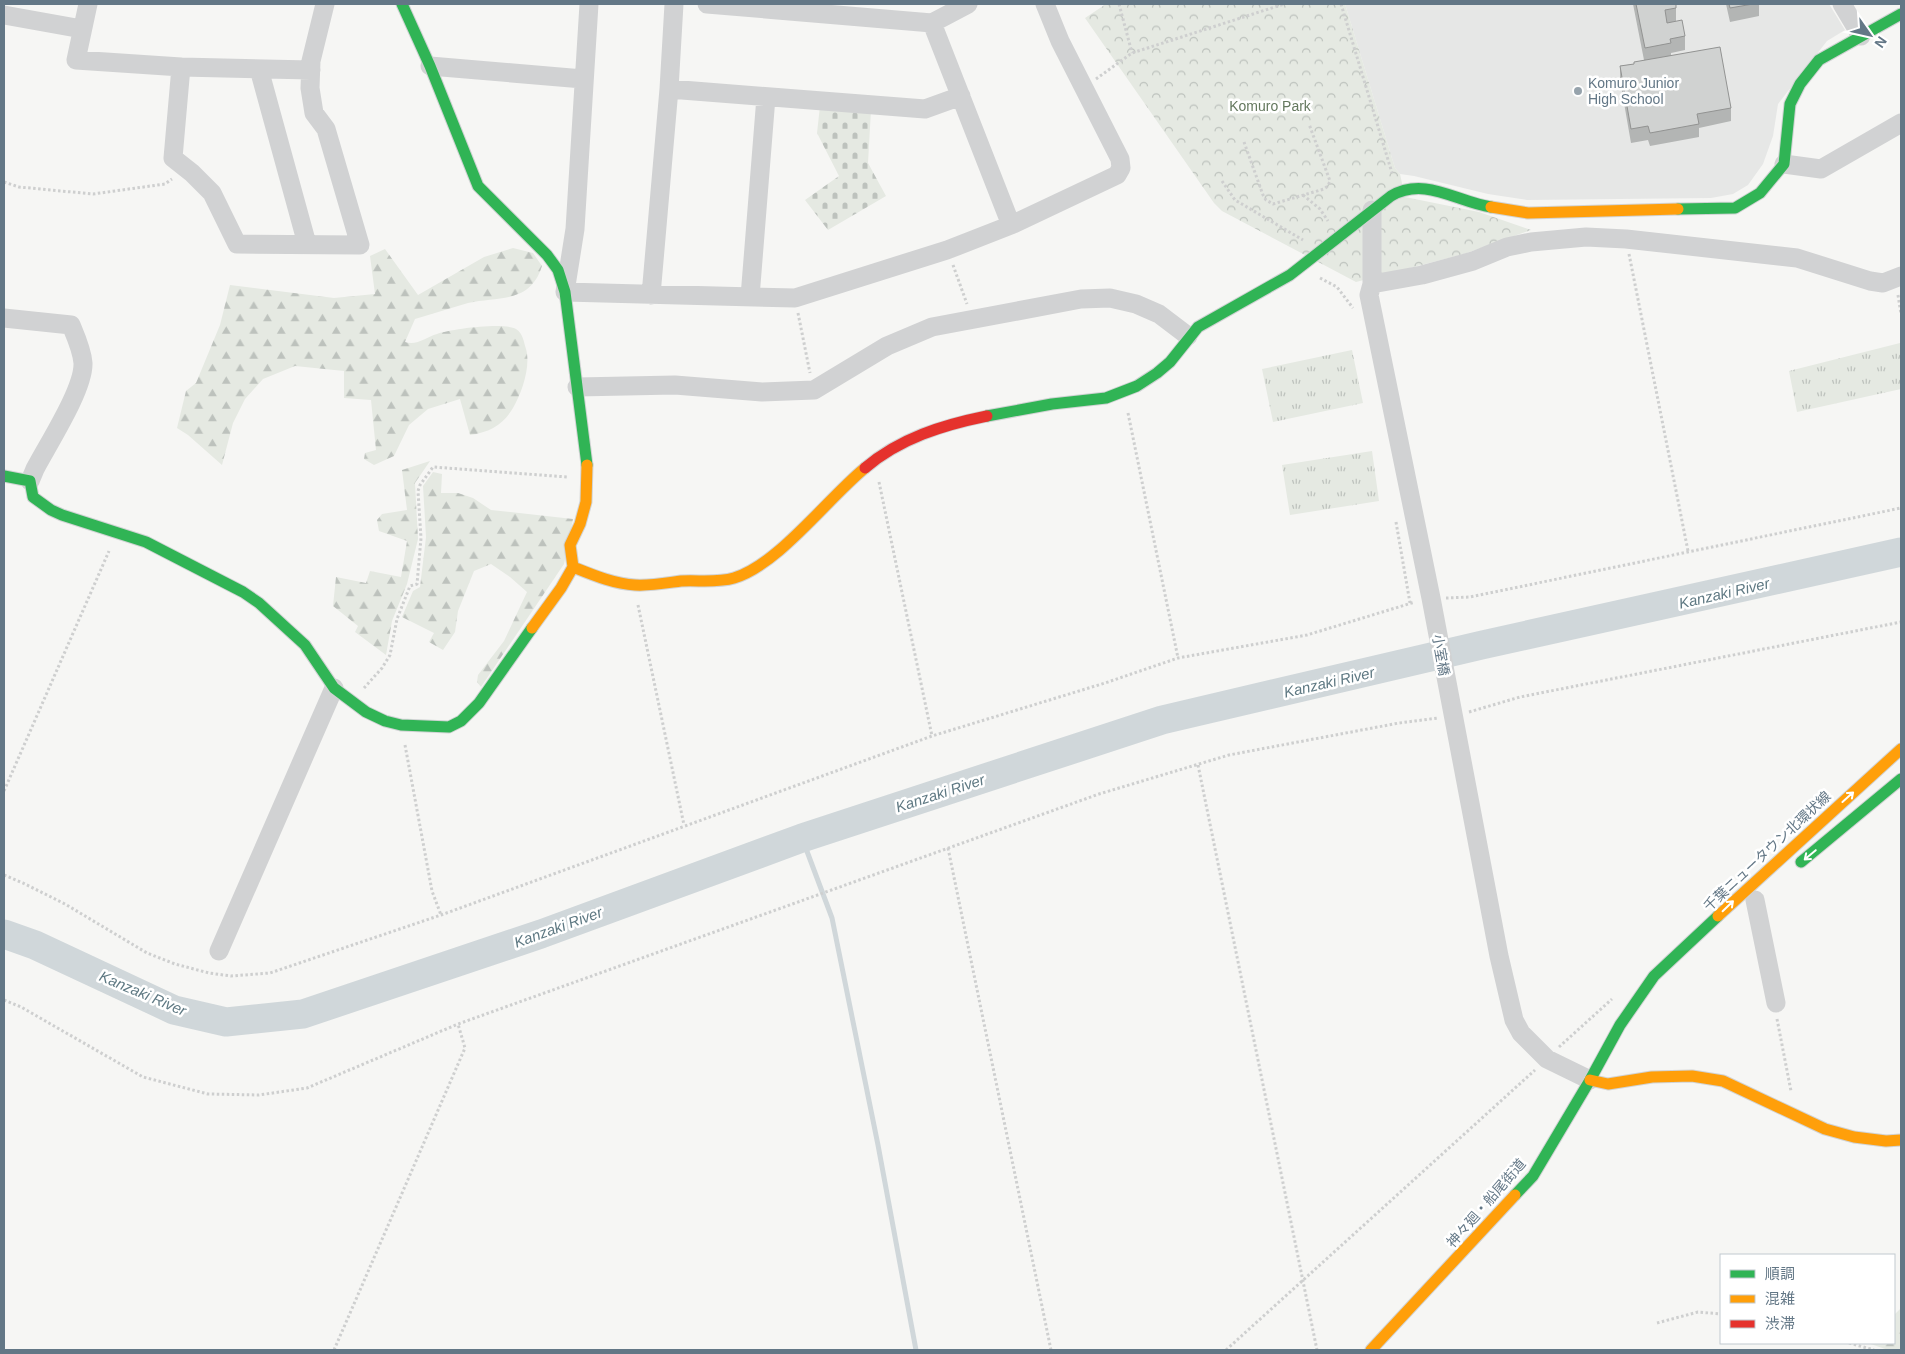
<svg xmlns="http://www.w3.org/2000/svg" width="1905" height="1354" font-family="Helvetica,'Noto Sans JP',sans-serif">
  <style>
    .built { fill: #e6e7e6 }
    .grass { fill: url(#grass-tufts) }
    .forest { fill: url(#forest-firs) }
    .cemetery { fill: url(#cemetery-stones) }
    .park { fill: url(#park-crowns) }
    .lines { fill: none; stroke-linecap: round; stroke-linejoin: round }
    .stream { stroke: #d0d7da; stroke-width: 5 }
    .river { stroke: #d0d7da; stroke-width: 29 }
    .fast-casing { stroke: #d1d3d4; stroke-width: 13 }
    .slow-casing { stroke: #d1d3d4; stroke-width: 13 }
    .jam-casing { stroke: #d1d3d4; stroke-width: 13 }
    .path { stroke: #cecfcf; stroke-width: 3; stroke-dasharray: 2.5 2.5; stroke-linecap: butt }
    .street { stroke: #d1d2d3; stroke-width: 19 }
    .fast { stroke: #30b455; stroke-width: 11 }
    .slow { stroke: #ff9f0a; stroke-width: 11 }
    .jam { stroke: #e5322d; stroke-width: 11 }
    .wall { fill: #b3b5b4 }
    .building { fill: #d0d2d1; stroke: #929392 }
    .oneway { stroke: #fff }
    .poi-dot { fill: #96a3ac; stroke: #fff; stroke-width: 2 }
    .labels { text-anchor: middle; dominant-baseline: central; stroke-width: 5; stroke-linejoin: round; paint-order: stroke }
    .poi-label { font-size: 14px; fill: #637786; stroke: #fff; text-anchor: start }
    .park-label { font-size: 14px; fill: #64785e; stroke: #fff }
    .street-label { font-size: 14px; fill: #637786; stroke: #fff }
    .water-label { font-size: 15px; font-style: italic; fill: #5f7983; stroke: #fff }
  </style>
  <defs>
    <pattern id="grass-tufts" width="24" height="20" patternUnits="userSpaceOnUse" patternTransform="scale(1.25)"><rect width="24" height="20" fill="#e5e9e2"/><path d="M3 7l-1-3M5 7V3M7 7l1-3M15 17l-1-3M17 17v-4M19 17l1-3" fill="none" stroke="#bdc2bd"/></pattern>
    <pattern id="forest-firs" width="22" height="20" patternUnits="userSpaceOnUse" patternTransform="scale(1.25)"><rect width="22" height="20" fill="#e5e9e2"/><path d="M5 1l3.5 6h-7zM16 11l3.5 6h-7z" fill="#bdc2bd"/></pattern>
    <pattern id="cemetery-stones" width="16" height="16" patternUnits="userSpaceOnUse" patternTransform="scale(1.25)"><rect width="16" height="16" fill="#e5e9e2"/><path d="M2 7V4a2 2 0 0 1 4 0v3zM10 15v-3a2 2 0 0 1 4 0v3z" fill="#bdc2bd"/></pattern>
    <pattern id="park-crowns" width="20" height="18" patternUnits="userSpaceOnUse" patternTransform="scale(1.25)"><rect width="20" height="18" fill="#e5e9e2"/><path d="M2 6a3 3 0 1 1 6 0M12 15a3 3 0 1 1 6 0" fill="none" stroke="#bdc2bd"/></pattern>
  </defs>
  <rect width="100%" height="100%" fill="#f6f6f4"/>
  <!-- built -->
  <path class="built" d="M1345 4H1829L1845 30 1827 41 1778 104 1773 136 1763 164 1748 185 1733 194 1711 198 1527 200 1488 194 1414 176 1400 174 1395 168Z"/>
  <!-- grass -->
  <path class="grass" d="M1900 343 1901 389 1797 412 1789 371Z
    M1352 350 1363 403 1273 422 1262 369Z
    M1372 451 1379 501 1290 515 1282 465Z"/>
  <!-- forest -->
  <path class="forest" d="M513 248 533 253 542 266C530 304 499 296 468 303 450 308 433 314 415 319L405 342C417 346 426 337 437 334 451 329 504 322 516 329 523 333 524 343 526 349 531 366 522 393 513 408 503 425 490 432 470 435L460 399 428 409 409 425 394 456 374 465 364 459 365 453 376 450 371 400 344 398V371L295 366 263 379 245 399 233 423 222 465 188 435 177 428 186 391 196 383 220 325 230 285 334 298 375 294 370 256 385 249 418 295 484 257Z
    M430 461 415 483 418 539 407 584 392 621 386 655 355 632 358 626 333 606 336 577 366 583 370 571 401 577 407 541 379 531 377 520 382 514 407 510 402 470Z
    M433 472 442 474 441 493H458L473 498 491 510 573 519 564 564 481 687 477 682 478 675 504 641 527 592 510 577 491 564 474 571 458 611 455 632 443 650 429 642 434 633 402 617 413 591 420 587 426 537 423 486Z
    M1901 1308V1350H1888L1868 1343H1894V1315Z"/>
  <!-- cemetery -->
  <path class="cemetery" d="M820 106 871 110 868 163 886 196 828 230 805 200 839 176 817 133Z"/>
  <!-- park -->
  <path class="park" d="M1106 4H1345L1395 168 1400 174 1405 197 1479 212 1531 230 1464 254 1356 282 1222 211 1214 203 1085 18Z"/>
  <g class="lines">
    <!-- stream -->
    <path class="stream" d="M802 838 832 918 878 1145 916 1350"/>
    <!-- river -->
    <path class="river" d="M4 934 35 945 174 1010 226 1022 303 1014 541 934 802 838 1162 720 1482 645 1901 552"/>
    <defs>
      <path id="fast" d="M402 4 430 66 478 186 547 255 558 270 565 292 587 465
        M1678 209 1735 208 1760 193 1784 164 1790 104 1800 84 1819 60 1901 14
        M987 416 1052 404 1106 398 1137 386 1157 373 1170 362 1198 327 1290 275 1391 196C1425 176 1457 202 1491 207
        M4 476 30 481 33 497 51 510 62 515 146 542 243 592 259 603 305 645 334 688 366 712 385 721 401 725 449 727 461 721 479 703 532 628
        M1801 862 1901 779
        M1515 1195 1533 1176 1590 1080 1620 1025 1654 976 1718 916"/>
      <path id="slow" d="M1491 207 1528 213 1678 209
        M573 567C593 575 614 584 635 585 650 586 666 583 681 581 699 580 717 583 734 578 778 565 828 498 865 468
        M532 628 561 588 573 567 570 545 580 524 586 502 587 465
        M1718 916 1901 749
        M1590 1080 1608 1084 1652 1077 1692 1076 1723 1081 1825 1129 1854 1137 1886 1141 1901 1140
        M1371 1350 1515 1195"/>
      <path id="jam" d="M865 468C900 438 943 425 987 416"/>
    </defs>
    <!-- fast casing -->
    <use href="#fast" class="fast-casing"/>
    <!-- slow casing -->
    <use href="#slow" class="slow-casing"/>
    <!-- jam casing -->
    <use href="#jam" class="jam-casing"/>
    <!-- path -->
    <path class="path" d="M1119 4 1132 53
      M1341 4 1392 173
      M1096 79 1132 53 1284 4
      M1244 142 1263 195 1266 200 1273 204 1324 189 1328 186 1330 181 1309 124
      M1222 181 1235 200 1303 240
      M4 182 19 187 93 194 165 184 172 179
      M1303 195 1320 209 1328 221
      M1629 254 1688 551
      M953 265 967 304
      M1320 278 1337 287 1353 308
      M1898 295 1901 314
      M798 313 810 373
      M1128 413 1178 658
      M879 482 932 736
      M1396 522 1410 603
      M1446 598 1470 597 1901 508
      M638 605 684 825
      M364 688 382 668 390 655 397 619 410 586 417 584 421 538 418 491 420 485 433 467 567 477
      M1469 712 1520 697 1901 622
      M405 745 432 891 441 915
      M1198 765 1317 1350
      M4 791 109 551
      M948 848 1051 1350
      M4 875 23 883 65 904 147 953 175 964 209 973 231 976 270 973 441 915 932 736 1105 683 1178 658 1307 635 1415 602
      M4 1000 21 1007 143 1077 208 1094 259 1095 307 1088 458 1024 1099 794 1229 755 1399 723 1438 718
      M1777 1019 1791 1091
      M1559 1047 1612 999
      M1657 1323 1698 1312 1721 1314
      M1849 1343 1874 1350
      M334 1350 465 1048 458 1024
      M1226 1350 1535 1070"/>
    <!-- street -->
    <path class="street" d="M88 4 76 60 181 67 311 70
      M589 4 575 229 565 292 795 298 947 250 1011 225 1117 175 1121 168 1120 159 1060 41 1045 4
      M707 4 932 23 968 4
      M1842 4 1861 36
      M4 15 82 29
      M932 23 1011 225
      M430 66 583 79
      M181 67 173 158 192 173 212 193 237 244 360 245 326 129 314 113 310 88 311 61 325 4
      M259 69 307 244
      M669 89 925 109 961 96
      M1784 164 1821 169 1901 123
      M1372 210V284L1369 295 1431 598 1499 956 1514 1020 1521 1033 1547 1059 1590 1080
      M1372 284 1422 275 1473 261 1507 247 1531 242 1586 237 1626 239 1797 258 1870 281 1883 283 1901 276
      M651 295 669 89 674 4
      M750 297 766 97
      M4 318 71 325C76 337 82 350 83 363 84 389 48 444 35 469L30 481
      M577 387 675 385 762 392 814 390 887 346 932 327 1081 299 1110 298 1136 304 1159 314 1188 336
      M1755 900 1776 1003
      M219 951 334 688"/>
    <!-- fast -->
    <use href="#fast" class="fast"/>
    <!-- slow -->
    <use href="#slow" class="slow"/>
    <!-- jam -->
    <use href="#jam" class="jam"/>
  </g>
  <!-- wall -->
  <path class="wall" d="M1633 4H1676V21L1685 36V50L1671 53V55L1731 108V121L1699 128V137L1650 146 1648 140 1631 143 1620 80V66L1634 64 1644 60Z
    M1726 4H1759V16L1730 22Z"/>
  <!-- building -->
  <path class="building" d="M1636 4H1676V8L1665 10 1667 23 1682 20 1685 36 1670 39 1671 43 1645 48Z
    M1729 4H1753L1730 8Z
    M1720 47 1731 108 1697 114 1699 124 1650 133 1648 126 1631 129 1620 66 1634 64V62Z"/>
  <!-- one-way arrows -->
  <defs><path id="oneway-shaft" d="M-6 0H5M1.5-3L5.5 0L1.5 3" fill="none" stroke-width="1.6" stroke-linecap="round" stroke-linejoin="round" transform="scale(1.25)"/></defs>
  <g class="oneway">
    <use href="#oneway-shaft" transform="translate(1848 797) rotate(-42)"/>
    <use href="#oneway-shaft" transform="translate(1810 855) rotate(140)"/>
    <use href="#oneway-shaft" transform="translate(1728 906) rotate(-44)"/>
  </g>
  <!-- markers -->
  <circle class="poi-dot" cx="1578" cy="91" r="5"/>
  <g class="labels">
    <!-- poi labels -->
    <g class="poi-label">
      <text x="1588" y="83">Komuro Junior<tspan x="1588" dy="16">High School</tspan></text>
    </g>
    <!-- park labels -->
    <g class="park-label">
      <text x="1270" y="106">Komuro Park</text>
    </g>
    <!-- street labels -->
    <g class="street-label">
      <text transform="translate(1441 655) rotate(80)">小室橋</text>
      <text transform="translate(1767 851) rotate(-43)">千葉ニュータウン北環状線</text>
      <text transform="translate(1486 1203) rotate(-49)">神々廻・船尾街道</text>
    </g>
    <!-- water labels -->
    <g class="water-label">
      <text transform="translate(1724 593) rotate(-13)">Kanzaki River</text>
      <text transform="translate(1329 682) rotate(-13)">Kanzaki River</text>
      <text transform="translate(940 793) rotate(-18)">Kanzaki River</text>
      <text transform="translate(558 927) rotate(-20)">Kanzaki River</text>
      <text transform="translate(143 993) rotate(23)">Kanzaki River</text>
    </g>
  </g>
  <!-- border -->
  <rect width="1905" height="1354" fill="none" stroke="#637786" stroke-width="10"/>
  <!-- legend -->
  <rect x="1720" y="1254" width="175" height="90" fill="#ffffff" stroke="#c1c9cf"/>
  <rect x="1730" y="1270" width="25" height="8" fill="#30b455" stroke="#c1c9cf"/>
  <text x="1765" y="1279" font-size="15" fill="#637786">順調</text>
  <rect x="1730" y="1295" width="25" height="8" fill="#ff9f0a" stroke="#c1c9cf"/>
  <text x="1765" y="1304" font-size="15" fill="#637786">混雑</text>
  <rect x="1730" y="1320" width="25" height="8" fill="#e5322d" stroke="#c1c9cf"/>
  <text x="1765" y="1329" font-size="15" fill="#637786">渋滞</text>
  <!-- north arrow -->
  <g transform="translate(1870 35) rotate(124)" stroke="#ffffff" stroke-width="4" paint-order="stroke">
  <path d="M0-4L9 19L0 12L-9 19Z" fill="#637786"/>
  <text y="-8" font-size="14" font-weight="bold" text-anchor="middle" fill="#637786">N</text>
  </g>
</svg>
